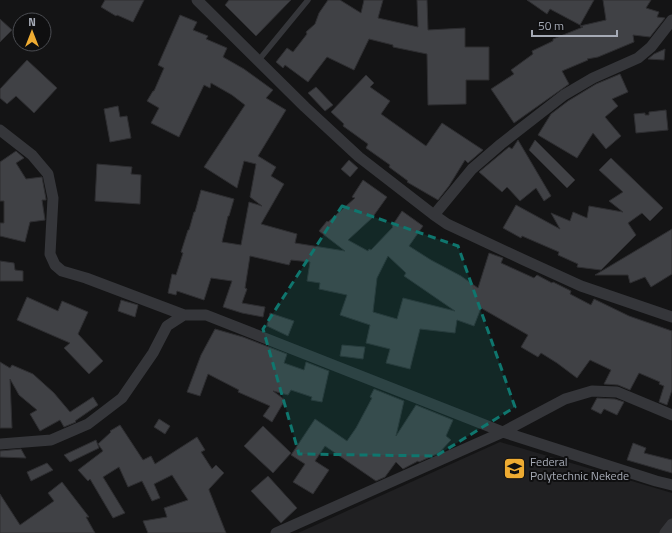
<svg xmlns="http://www.w3.org/2000/svg" width="672" height="533" font-family="'Titillium Web',sans-serif">
  <style>
    .built { fill: #202022 }
    .building { fill: #404145; stroke: #2e2e31; fill-rule: evenodd }
    .lines { fill: none; stroke-linecap: round; stroke-linejoin: round }
    .lane { stroke: #35363a; stroke-width: 5.5 }
    .street { stroke: #35363a; stroke-width: 11 }
    .marked { fill: #0f766e; fill-opacity: 0.2; stroke: #0f766e; stroke-width: 3; stroke-dasharray: 8 5; stroke-linejoin: round }
    .labels { text-anchor: middle; dominant-baseline: central; stroke-width: 4; stroke-linejoin: round; paint-order: stroke }
    .poi-label { font-size: 12px; fill: #a6abb6; stroke: #0f0f10; text-anchor: start }
  </style>
  <rect width="100%" height="100%" fill="#141415"/>
  <!-- built -->
  <path class="built" d="M500 442 672 493V533H298Z"/>
  <!-- building -->
  <path class="building" d="M105 0H144L133 22 117 15 116 16 101 7Z
    M229 0H291L256 36 225 5Z
    M328 0H340L361 13 364 0H383L378 18 418 27 417 0H427L428 30 465 28V47H489V80H466V104L428 105 427 54 393 47V45L369 39 354 70 327 57 308 82 285 65 283 68 276 62 287 48 293 52 307 34 306 32 315 24 319 13Z
    M527 0H594L580 25 550 9 547 14Z
    M603 0H651L646 8 659 12 657 17 665 18 650 37 633 35 634 42 598 57 587 59 588 60 562 71 569 84 514 123 491 89 514 74 511 70 533 54 532 51 553 41V39L583 27 580 26 606 20Z
    M180 15 197 22 193 30 208 36 206 39 227 48 223 57 244 69 273 90 266 98 286 110 258 156 276 167 271 176 284 184 261 224 297 234 295 243 345 251 319 231 327 221 328 222 355 198 352 197 363 180 387 197 372 218 348 240 368 251 369 249 371 250 393 227 392 226 402 211 423 226 409 246 431 260 461 276 478 288 489 253 503 258 501 263 534 278 537 275 552 283 553 282 571 291 570 294 591 305 594 299 629 316 672 331V390L667 405 659 402 664 386 659 384 660 382 639 373 630 390 618 385 604 384 611 370 590 360 577 378 557 363 541 353 538 357 521 347 528 335 481 308 474 326 457 320 455 333 420 329 410 369 386 363 390 349 366 343 370 325 340 315 347 295 319 289 320 283 307 281 310 262 291 260 289 265 250 256 245 288 247 289 242 303 265 307 263 317 242 313 223 307 232 281 211 278 204 300 177 291 176 295 168 293 172 274 176 275 183 253 181 252 188 230H189L194 212H195L201 190 234 199 229 216H228L222 242 241 245 249 202 262 206 250 197 256 164 244 161 237 188 204 167 245 105 232 95 211 83 210 88 204 85 179 137 151 123 159 108 147 101 153 91H154L164 68 158 65ZM388 256 406 273 404 276 455 311 403 298 397 319 373 312 377 278Z
    M0 19 12 30 0 42Z
    M665 49 664 60 648 59 654 54Z
    M27 60 57 88 34 113 16 96 7 104 0 98V89Z
    M620 74 628 92 612 99 618 106 605 117 621 136 606 149 593 133 577 158 538 135 551 114 568 101 596 84Z
    M366 75 374 83 370 87 390 101 381 114 426 146 442 123 483 150 468 163 465 160 449 186 438 200 407 182 408 181 389 167 390 165 366 148 368 144 343 126 344 124 331 112Z
    M316 87 333 105 325 111 308 93Z
    M118 106 120 117 127 116 131 138 110 142 104 109Z
    M666 110 668 130 636 133 634 114 645 113V115H649V112Z
    M518 140 551 196 544 201 536 188 520 201 507 187 502 192 479 172 509 147 512 149Z
    M535 140 575 180 567 188 529 150Z
    M16 151 24 158 16 163 26 179 42 177 46 199V200H42L45 220 30 222 25 242 0 236V223H4V201H0V162Z
    M611 158 663 208 650 221 642 213 628 223 636 235 601 270 577 267 578 264 558 255 559 252 522 236 521 238 503 228 516 205 560 229 551 213 570 221 573 212 587 218 589 206 623 212 609 201 623 192 599 170Z
    M349 160 358 168 350 177 341 169Z
    M97 164 132 167 131 174 141 175 140 204 95 201Z
    M672 229V274L651 287 645 277 630 283 628 275H595Z
    M0 261 14 263 15 270 23 271V281H0Z
    M27 297 58 311 62 301 88 312 78 334 103 361 89 374 64 348 70 343 17 320Z
    M121 300 138 305 135 317 118 311Z
    M270 313 294 321 288 336 267 326Z
    M215 329 243 337 287 354 284 363 304 370 306 362 329 371 322 402 311 400 312 397 291 390 288 395 273 391 285 400 272 422 263 416 270 406 238 392 239 390 208 374 200 396 187 392 201 355Z
    M342 345 365 347 363 359 340 356Z
    M0 362 10 368 12 365 33 374 54 393 70 412 93 397 98 405 75 421 76 422 64 427 60 420 40 431 30 414 37 410 19 395 10 379 12 428H0Z
    M374 389 404 401 396 436 416 405 453 420 446 436 451 440 439 453 419 462 418 461 403 469 396 462 385 477 376 481 325 446 315 461 329 470 313 494 293 482 305 464 291 455 315 419 347 441 356 428 372 398 370 397Z
    M597 398 615 399 624 402 617 415 604 409 601 414 591 409Z
    M159 419 170 426 165 434 154 427Z
    M120 425 143 460 151 456 155 464 197 437 205 450 201 452 212 469 216 465 224 473 209 489V490L226 533H148L143 521 167 517 164 508 188 500 172 475 154 484 160 498 152 501 142 481 128 487 119 467 103 477 125 513 113 518 90 479 88 481 78 470 103 451 98 444 111 432 110 431Z
    M263 426 291 453 273 473 244 446Z
    M96 440 99 448 70 462 64 455Z
    M633 443 646 448 644 453 672 460V473L627 460Z
    M21 449 26 458 0 457V451Z
    M47 463 53 470 31 481 27 472Z
    M268 476 297 508 281 523 251 491Z
    M62 482 89 517H86L95 533H0V494L20 525 54 501 48 493Z"/>
  <g class="lines">
    <!-- lane -->
    <path class="lane" d="M258 61 308 0"/>
    <!-- street -->
    <path class="street" d="M197 0 305 107 359 157 434 215 447 224 524 260 581 286 672 317
      M0 130 32 155 48 174 53 198 50 254 55 265 62 271 86 278 184 315
      M434 215 472 169 501 144 564 95 593 78 638 58 651 47 672 20
      M0 444 51 440 88 424 122 398 153 353 167 326 184 315H206L503 432 656 481 672 485
      M276 533 503 432 565 399 592 391 617 392 672 415
      M665 533 672 524"/>
  </g>
  <!-- marked area -->
  <path class="marked" d="M342 206 458 246 515 407 436 456 299 454 263 329Z"/>
  <!-- icons -->
  <defs>
    <symbol id="university-square" viewBox="-11 -11 22 22"><rect x="-9" y="-9" width="18" height="18" rx="4" fill="#efac32" stroke="#0f0f10"/><path d="M0-5L7-2L0 1L-7-2ZM-4 1L0 2.5L4 1V4Q0 6-4 4Z" fill="#111"/></symbol>
  </defs>
  <g fill-rule="evenodd">
    <use href="#university-square" x="502" y="456" width="25" height="25"/>
  </g>
  <g class="labels">
    <!-- poi labels -->
    <g class="poi-label">
      <text x="530" y="461">Federal<tspan x="530" dy="14">Polytechnic Nekede</tspan></text>
    </g>
  </g>
  <!-- north arrow -->
  <g transform="translate(32 32)"><circle r="19" fill="#0f0f10" stroke="#4b4d52"/>
  <path d="M0-3L7 15L0 10L-7 15Z" fill="#efac32"/>
  <text y="-6" font-size="11" font-weight="bold" text-anchor="middle" fill="#a6abb6">N</text>
  </g>
  <!-- scale -->
  <path d="M532 30v6h85v-6" fill="none" stroke="#a6abb6" stroke-width="2"/>
  <text x="538" y="30" font-size="12" fill="#a6abb6" stroke="#0f0f10" stroke-width="3" paint-order="stroke">50 m</text>
</svg>
